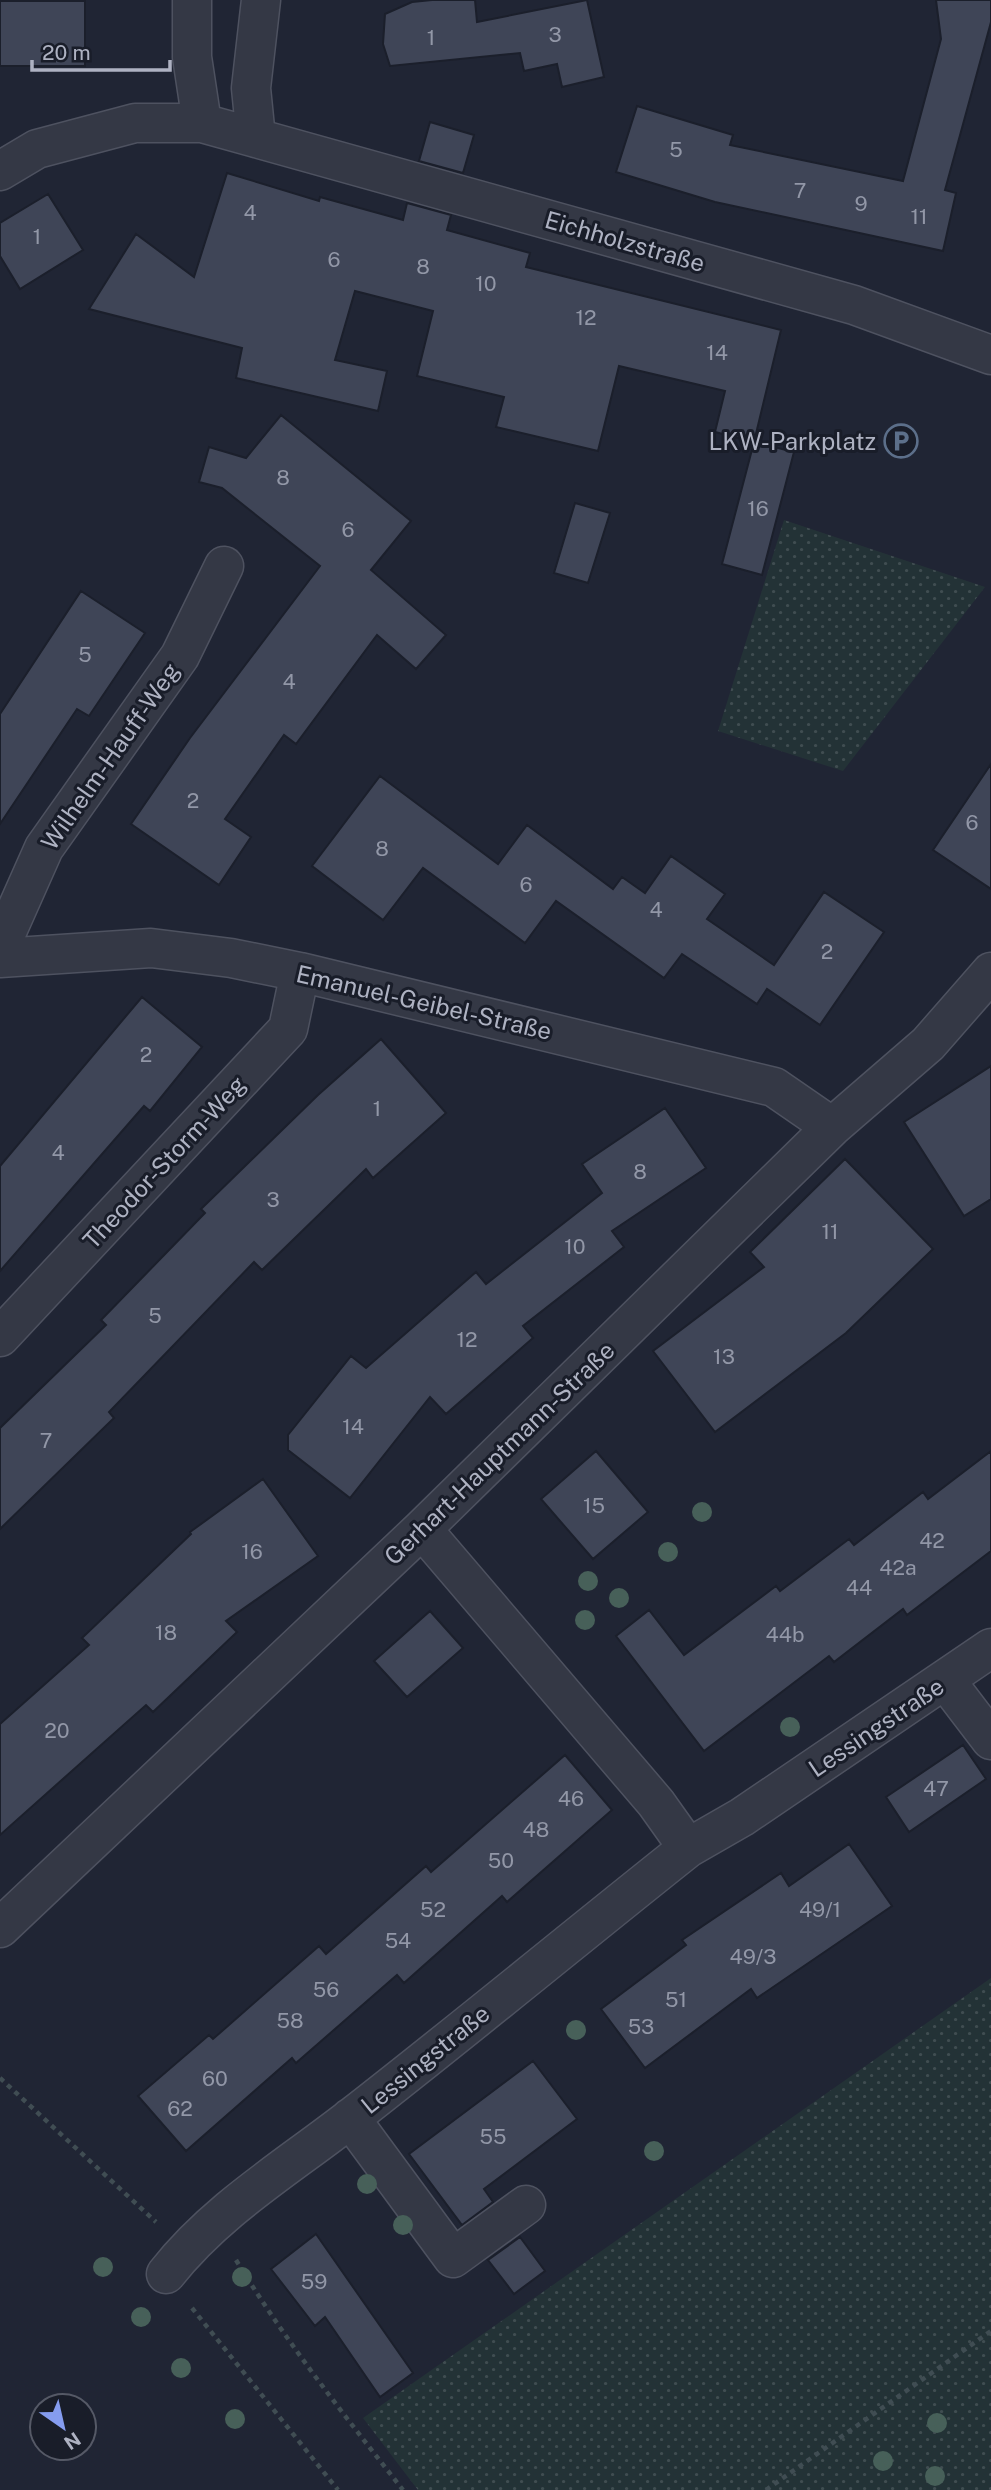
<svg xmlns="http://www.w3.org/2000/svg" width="991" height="2490" font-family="'Public Sans',sans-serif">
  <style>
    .grass { fill: url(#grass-dots) }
    .building { fill: #3f4557; stroke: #1b1f2b; stroke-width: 2 }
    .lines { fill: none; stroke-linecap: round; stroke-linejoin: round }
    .minor-casing { stroke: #4e5260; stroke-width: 41 }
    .path { stroke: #404d53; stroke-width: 4.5; stroke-dasharray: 5 5; stroke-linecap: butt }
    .minor { stroke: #343845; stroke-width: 38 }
    .tree { fill: #476059 }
    .labels { text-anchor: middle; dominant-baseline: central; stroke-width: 6; stroke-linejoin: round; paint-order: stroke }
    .number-label { font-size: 21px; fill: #9297a7 }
    .street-label { font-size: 24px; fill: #aeb2c2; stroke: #191d29 }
    .poi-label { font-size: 24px; fill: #aeb2c2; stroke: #191d29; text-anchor: end }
  </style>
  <defs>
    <pattern id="grass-dots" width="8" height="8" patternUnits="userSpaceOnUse" patternTransform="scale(1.75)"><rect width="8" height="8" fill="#233236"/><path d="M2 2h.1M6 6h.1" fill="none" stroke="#404d51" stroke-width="1.8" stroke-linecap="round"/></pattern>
  </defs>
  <rect width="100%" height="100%" fill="#202534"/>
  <!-- grass -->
  <path class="grass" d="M784 520 985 587 843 771 718 731Z
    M991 1978V2490H418L363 2418Z"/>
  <!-- building -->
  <path class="building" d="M432 0H475L477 22 587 0 604 77 562 87 557 64 524 71 520 53 390 66 383 44 385 14 412 2Z
    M936 0H991V22L945 190 956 193 943 251 715 202 616 172 637 106 733 135 730 145 903 181 941 39Z
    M0 1H85V66H0Z
    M430 122 474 135 463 173 419 161Z
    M227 173 319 201 320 197 403 220 407 203 451 215 447 230 530 253 526 267 781 330 754 442 715 432 725 391 619 366 598 451 496 427 504 397 417 376 433 311 355 291 335 360 387 371 378 411 236 378 242 348 89 309 136 234 194 277Z
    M48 194 83 250 20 289 0 256V223Z
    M281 415 411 521 371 570 446 635 416 669 377 635 296 744 284 735 225 819 251 837 219 885 131 824 190 738 320 566 222 488 199 482 209 447 246 458Z
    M754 442 794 452 762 575 722 564Z
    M575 503 610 513 588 583 554 573Z
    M81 591 145 633 89 716 77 709 0 824V714Z
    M991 764V889L933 850Z
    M380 776 498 864 527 825 613 889 622 877 645 893 671 856 725 894 707 919 774 965 824 892 884 932 820 1025 767 989 757 1004 682 954 664 978 556 901 525 943 423 868 383 920 312 866Z
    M142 997 202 1047 150 1111 144 1106 0 1271V1166Z
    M381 1039 446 1113 373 1178 366 1169 262 1270 254 1262 109 1412 114 1418 0 1529V1428L106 1325 101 1320 205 1213 201 1209 318 1095Z
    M991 1066V1199L964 1216 904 1122Z
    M665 1108 706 1168 612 1231 624 1247 523 1326 533 1338 446 1414 430 1397 350 1498 288 1450V1435L351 1356 366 1368 476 1272 486 1284 602 1193 582 1164Z
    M845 1159 933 1249 846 1333 715 1432 653 1351 764 1267 750 1252Z
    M596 1451 648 1512 593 1559 541 1499Z
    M991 1451V1551L907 1615 903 1609 834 1662 829 1656 704 1751 616 1636 649 1610 684 1655 776 1586 780 1591 849 1539 854 1545 923 1492 928 1499Z
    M263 1479 318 1556 226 1621 237 1632 153 1712 146 1705 0 1835V1724L89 1645 82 1638 191 1534 190 1532Z
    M430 1611 463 1648 407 1697 374 1661Z
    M963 1745 986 1779 909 1832 886 1797Z
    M565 1755 612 1810 507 1902 502 1896 404 1983 397 1975 296 2063 292 2058 186 2151 138 2096 209 2035 213 2039 319 1946 326 1954 426 1866 431 1872Z
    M849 1844 892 1906 757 1998 751 1989 645 2068 601 2009 686 1945 682 1940 781 1873 789 1886Z
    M533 2061 577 2119 484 2189 493 2202 462 2225 409 2154Z
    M316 2234 413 2373 380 2397 325 2317 315 2326 271 2269Z
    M520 2237 545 2271 514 2294 488 2260Z"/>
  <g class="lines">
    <defs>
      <path id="minor" d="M192 0V57L202 123
        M256 138 251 88 261 0
        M0 171 37 149 135 123H202L854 305 991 355
        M0 947 44 848 180 656 224 566
        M0 958 151 948 231 958 300 972 774 1087 832 1127
        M0 1337 288 1029 300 972
        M422 1529 656 1803 688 1848
        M946 1681 991 1740
        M0 1928 422 1529 832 1127 928 1044 991 972
        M350 2118 453 2258 526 2205
        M166 2274C216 2210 288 2167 352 2117 465 2029 576 1937 688 1848L742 1817 991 1648"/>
    </defs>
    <!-- minor casing -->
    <use href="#minor" class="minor-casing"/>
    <!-- path -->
    <path class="path" d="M0 2078 156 2222
      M236 2260C286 2342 344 2415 403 2490
      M192 2308 338 2490
      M766 2490 991 2331"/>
    <!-- minor -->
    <use href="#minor" class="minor"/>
  </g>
  <!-- trees -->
  <g class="tree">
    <circle cx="702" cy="1512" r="10"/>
    <circle cx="668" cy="1552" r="10"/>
    <circle cx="588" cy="1581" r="10"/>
    <circle cx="619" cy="1598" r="10"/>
    <circle cx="585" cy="1620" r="10"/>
    <circle cx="790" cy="1727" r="10"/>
    <circle cx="576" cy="2030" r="10"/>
    <circle cx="654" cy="2151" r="10"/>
    <circle cx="367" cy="2184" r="10"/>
    <circle cx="403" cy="2225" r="10"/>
    <circle cx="103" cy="2267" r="10"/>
    <circle cx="242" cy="2277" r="10"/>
    <circle cx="141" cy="2317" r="10"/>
    <circle cx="181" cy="2368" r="10"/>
    <circle cx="235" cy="2419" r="10"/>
    <circle cx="937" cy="2423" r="10"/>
    <circle cx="883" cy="2461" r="10"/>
    <circle cx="935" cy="2476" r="10"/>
  </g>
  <!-- icons -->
  <defs>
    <symbol id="parking-ring" viewBox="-11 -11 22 22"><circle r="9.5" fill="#191d29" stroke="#5c6f8a" stroke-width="1.5"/><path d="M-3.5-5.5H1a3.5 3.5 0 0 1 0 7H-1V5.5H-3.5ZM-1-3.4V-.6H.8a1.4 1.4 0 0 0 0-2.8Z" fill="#5c6f8a"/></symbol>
  </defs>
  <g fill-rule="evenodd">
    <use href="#parking-ring" x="882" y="422" width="38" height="38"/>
  </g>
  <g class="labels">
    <!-- number labels -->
    <g class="number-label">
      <text x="555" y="34">3</text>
      <text x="431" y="37">1</text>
      <text x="676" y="149">5</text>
      <text x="800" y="190">7</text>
      <text x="861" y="203">9</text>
      <text x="250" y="212">4</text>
      <text x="919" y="216">11</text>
      <text x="37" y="236">1</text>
      <text x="334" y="259">6</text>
      <text x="423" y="266">8</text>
      <text x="486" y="283">10</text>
      <text x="586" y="317">12</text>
      <text x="717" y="352">14</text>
      <text x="283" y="477">8</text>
      <text x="758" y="508">16</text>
      <text x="348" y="529">6</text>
      <text x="85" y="654">5</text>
      <text x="289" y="681">4</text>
      <text x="193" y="800">2</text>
      <text x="972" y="822">6</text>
      <text x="382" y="848">8</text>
      <text x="526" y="884">6</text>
      <text x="656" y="909">4</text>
      <text x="827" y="951">2</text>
      <text x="146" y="1054">2</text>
      <text x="377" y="1108">1</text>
      <text x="58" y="1152">4</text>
      <text x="640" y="1171">8</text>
      <text x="273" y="1199">3</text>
      <text x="830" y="1231">11</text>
      <text x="575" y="1246">10</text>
      <text x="155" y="1315">5</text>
      <text x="467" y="1339">12</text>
      <text x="724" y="1356">13</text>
      <text x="353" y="1426">14</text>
      <text x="46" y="1440">7</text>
      <text x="594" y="1505">15</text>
      <text x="932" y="1540">42</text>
      <text x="252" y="1551">16</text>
      <text x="898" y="1567">42a</text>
      <text x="859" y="1587">44</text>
      <text x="166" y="1632">18</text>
      <text x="785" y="1634">44b</text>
      <text x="57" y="1730">20</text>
      <text x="936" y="1788">47</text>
      <text x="571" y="1798">46</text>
      <text x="536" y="1829">48</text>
      <text x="501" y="1860">50</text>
      <text x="433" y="1909">52</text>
      <text x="820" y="1909">49/1</text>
      <text x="398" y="1940">54</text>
      <text x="753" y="1956">49/3</text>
      <text x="326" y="1989">56</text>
      <text x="676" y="1999">51</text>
      <text x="290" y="2020">58</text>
      <text x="641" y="2026">53</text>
      <text x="215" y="2078">60</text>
      <text x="180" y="2108">62</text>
      <text x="493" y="2136">55</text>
      <text x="314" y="2281">59</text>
    </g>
    <!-- street labels -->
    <g class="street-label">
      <text transform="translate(625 241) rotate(16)">Eichholzstraße</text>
      <text transform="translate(110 756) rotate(-55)">Wilhelm-Hauff-Weg</text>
      <text transform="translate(424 1002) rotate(13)">Emanuel-Geibel-Straße</text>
      <text transform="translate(164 1162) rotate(-47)">Theodor-Storm-Weg</text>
      <text transform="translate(499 1453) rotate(-44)">Gerhart-Hauptmann-Straße</text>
      <text transform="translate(876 1727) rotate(-34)">Lessingstraße</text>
      <text transform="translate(425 2059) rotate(-39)">Lessingstraße</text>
    </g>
    <!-- poi labels -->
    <g class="poi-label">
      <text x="876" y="441">LKW-Parkplatz</text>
    </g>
  </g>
  <!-- north arrow -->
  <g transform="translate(63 2427) rotate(146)"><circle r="33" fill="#191d29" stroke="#555966" stroke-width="2"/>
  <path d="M0-5L12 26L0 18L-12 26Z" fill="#859cef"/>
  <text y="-10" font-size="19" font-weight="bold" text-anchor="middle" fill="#aeb2c2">N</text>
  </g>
  <!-- scale -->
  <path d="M32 60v10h138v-10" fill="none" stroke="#aeb2c2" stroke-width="3.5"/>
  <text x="42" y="60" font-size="21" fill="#aeb2c2" stroke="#191d29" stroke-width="5" paint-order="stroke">20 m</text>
</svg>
